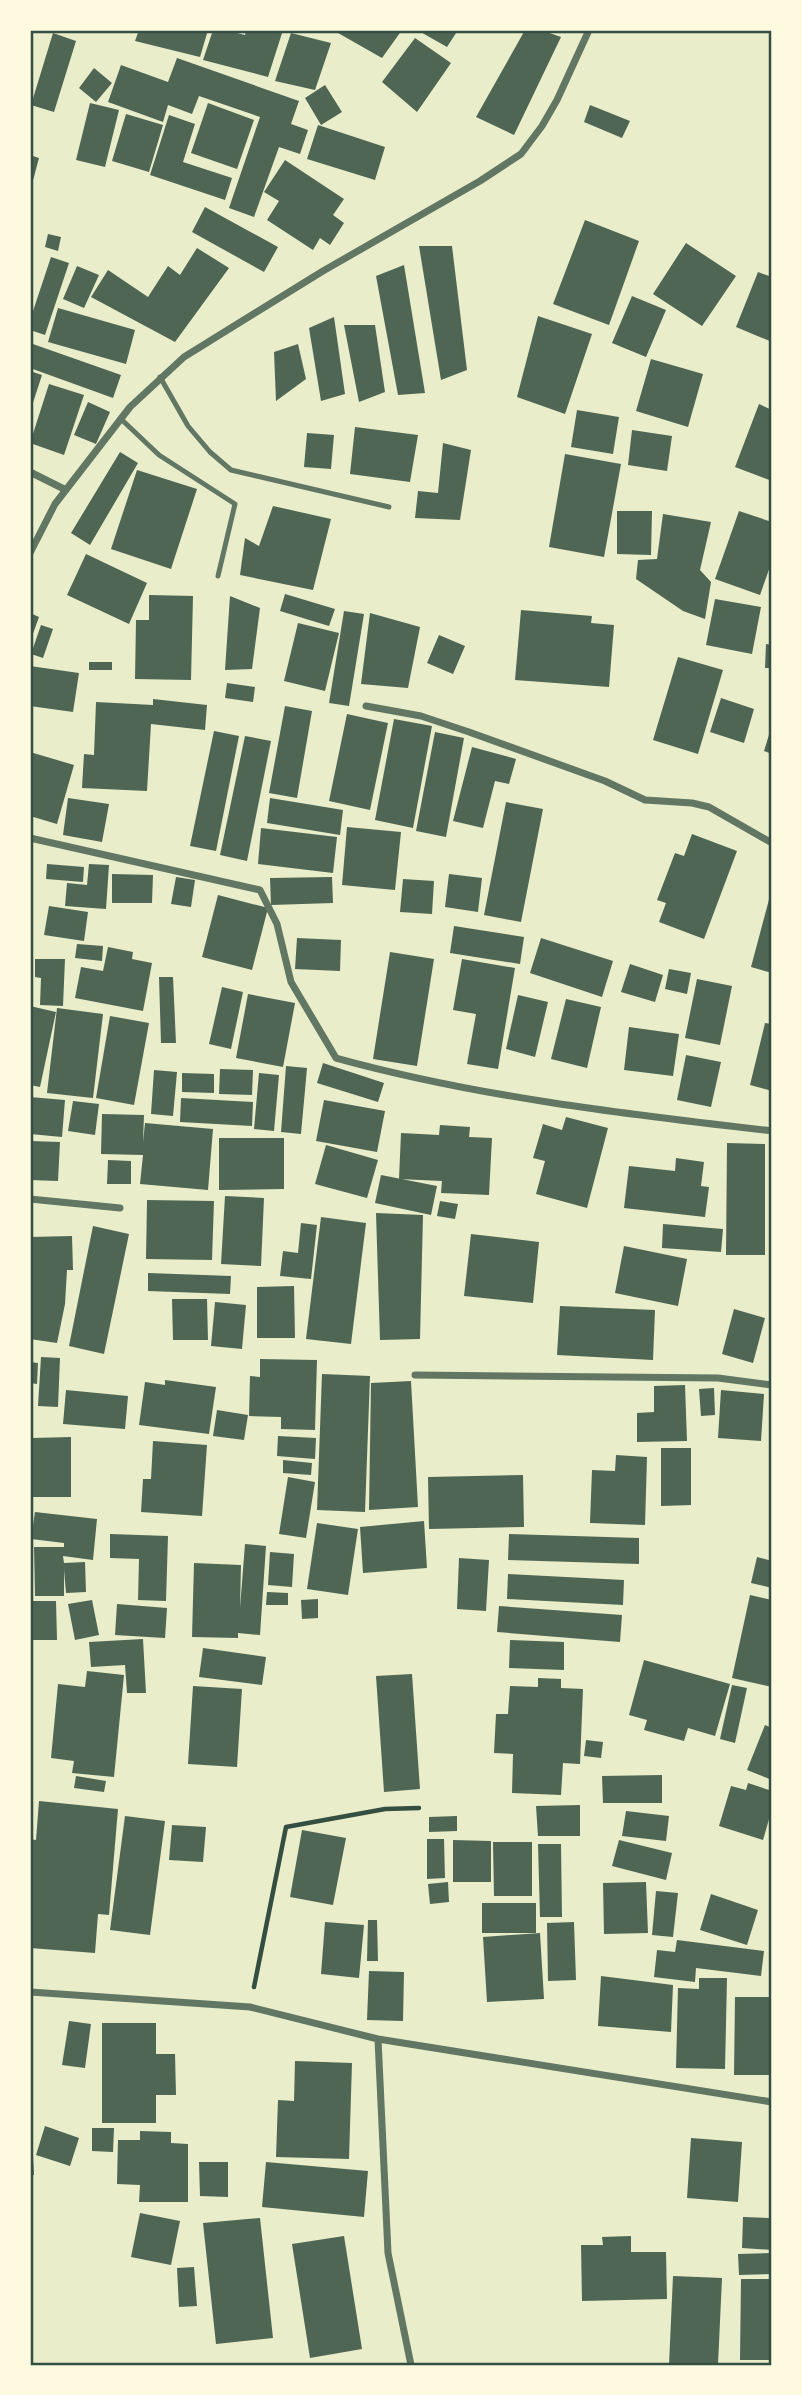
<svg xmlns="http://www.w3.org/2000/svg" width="802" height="2395" font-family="'Sofia Sans Condensed',sans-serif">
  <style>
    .building { fill: #4f6655 }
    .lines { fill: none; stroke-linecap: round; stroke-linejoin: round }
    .path { stroke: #344e41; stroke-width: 4.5 }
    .service { stroke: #617663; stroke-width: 5 }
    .minor { stroke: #617663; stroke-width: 7 }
    .neatline { fill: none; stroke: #344e41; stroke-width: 2.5 }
  </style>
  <rect width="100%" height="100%" fill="#e9edc9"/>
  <!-- building -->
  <path class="building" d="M139 30H208L200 57 135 41Z
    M213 30H226L245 35 246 30H283L268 77 203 60Z
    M341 30H402L382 58 338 33Z
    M417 30H458L447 47Z
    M525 30H541L561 37 514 135 476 117Z
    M53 33 76 41 54 112 31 105Z
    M291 33 331 43 315 90 275 81Z
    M415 38 451 63 417 112 382 82Z
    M177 58 299 101 291 124 308 130 300 154 279 147 254 217 229 208 260 117 199 96 192 114 168 105 163 122 108 102 121 65 168 82Z
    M94 68 112 83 96 102 79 88Z
    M325 85 342 112 321 125 305 98Z
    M90 103 119 110 105 167 76 160Z
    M208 103 254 120 237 169 191 153Z
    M590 105 630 121 622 138 584 122Z
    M126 114 163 125 149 172 112 161Z
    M169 115 195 124 183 162 232 178 225 200 150 175Z
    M318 125 385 147 375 180 307 159Z
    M30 155 39 158 31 188H30Z
    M285 160 344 199 333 215 344 223 330 245 320 238 313 250 267 220 279 201 264 192Z
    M205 207 278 247 264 272 192 232Z
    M585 220 639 241 609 325 553 304Z
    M48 234 61 237 58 251 45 247Z
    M686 243 736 276 702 326 653 294Z
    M419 246H452L467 370 441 380Z
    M197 248 229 268 175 342 91 297 108 270 148 297 168 266 180 275Z
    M51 257 69 263 45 335 30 330V320Z
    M404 265 425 393 398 395 376 276Z
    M77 266 99 275 84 308 63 299Z
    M758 272 772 277V342L736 327Z
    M632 296 666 310 646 357 612 343Z
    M58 308 135 330 126 364 48 342Z
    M538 316 592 334 565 414 517 397Z
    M334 317 345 394 321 401 309 328Z
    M344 325H375L385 392 359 402Z
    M30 343 121 375 113 398 30 368Z
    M298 344 306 379 276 401 274 352Z
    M651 359 703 374 688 427 636 411Z
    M30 371 42 375 30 412Z
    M49 384 84 395 64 455 30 443Z
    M88 402 110 412 96 444 74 435Z
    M759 404 772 410V481L735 467Z
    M577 410 619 417 613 454 571 447Z
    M355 427 418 435 410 482 350 474Z
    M632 430 672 436 667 471 628 465Z
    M307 433 334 435 331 469 304 467Z
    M443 443 471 450 460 520 415 518 418 491 438 493Z
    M120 452 138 463 90 545 71 533Z
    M565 454 621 464 604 557 549 547Z
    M137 470 197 489 171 569 111 549Z
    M273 506 331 519 313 590 240 575 245 538 259 546Z
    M617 511H652L651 555 617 554Z
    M739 511 772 522V561L760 595 715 579Z
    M663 514 711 522 700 570 711 582 705 619 683 611 636 579 638 560 657 559Z
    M86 554 147 583 129 624 67 595Z
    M285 594 335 609 329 626 280 611Z
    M149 595 193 596 191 680 135 679 136 620H149Z
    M230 596 260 608 252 669 225 670Z
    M715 599 761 607 752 654 706 645Z
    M521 610 592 616 591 623 614 625 609 687 515 680Z
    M344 611 364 614 349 706 329 703Z
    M30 613 39 617 30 642Z
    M370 613 420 627 408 688 361 684Z
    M298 623 339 633 325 691 284 681Z
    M41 625 53 629 43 658 31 654Z
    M439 635 465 646 453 674 427 663Z
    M766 644 772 645V668H765Z
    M678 657 723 670 698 754 653 740Z
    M89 662H112V670H89Z
    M30 666 79 673 73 712 30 706Z
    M227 683 255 687 253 702 225 698Z
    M721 698 754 709 744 743 710 732Z
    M153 699 207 705 205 730 151 724 147 791 82 788 84 754 94 755 96 702 153 705Z
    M285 706 312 711 297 798 269 793Z
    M347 714 388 723 370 810 329 801Z
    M394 719 432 726 413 828 375 820Z
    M772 725V754L764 751Z
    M214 731 239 736 216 851 190 846Z
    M435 732 464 738 446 837 416 831Z
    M245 736 271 741 247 861 220 855Z
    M472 747 516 759 509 784 495 781 483 828 453 821Z
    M30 752 74 765 57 824 30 816Z
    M68 798 109 804 102 842 63 835Z
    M270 798 343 810 340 835 267 823Z
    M506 802 543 809 521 922 484 915Z
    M347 827 401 832 395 890 342 885Z
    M261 828 337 837 333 873 258 864Z
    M692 834 737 851 704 939 659 922 666 903 657 900 675 853 684 856Z
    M47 864 84 867 83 882 46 879Z
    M89 864 109 865 106 909 65 906 67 883 87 885Z
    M112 874 153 875 152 903H112Z
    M449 874 482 878 478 912 445 907Z
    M176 877 195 880 191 907 171 904Z
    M332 877 333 903 271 905 270 878Z
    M403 879 434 881 432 914 400 912Z
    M771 892H772V973L751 967Z
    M218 895 268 908 252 970 202 957Z
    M49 906 88 912 84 941 44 935Z
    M454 926 524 937 520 964 450 953Z
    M297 938 341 940 340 971 295 969Z
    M541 938 613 961 602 997 530 973Z
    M77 944 103 946 102 961 75 958Z
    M108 947 133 952 132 959 152 963 143 1011 75 998 81 967 103 971Z
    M390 952 434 959 417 1066 373 1059Z
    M35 959H65L63 1006 40 1005 41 978 35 977Z
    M462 959 515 968 498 1069 467 1064 476 1014 453 1010Z
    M630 964 663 975 655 1002 621 992Z
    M669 969 691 973 687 994 665 989Z
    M159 977H173L176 1043H161Z
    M697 979 732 986 720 1045 685 1038Z
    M222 987 243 992 231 1049 209 1044Z
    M248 994 295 1003 283 1067 236 1058Z
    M518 995 548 1002 535 1057 506 1049Z
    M566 999 601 1007 587 1068 551 1059Z
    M30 1006 56 1012 40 1087 30 1085Z
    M57 1008 103 1014 93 1098 47 1093Z
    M110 1016 149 1023 134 1105 96 1098Z
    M765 1023 772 1024V1091L750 1085Z
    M629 1027 679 1034 673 1076 624 1070Z
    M686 1055 721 1062 711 1107 677 1100Z
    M323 1063 384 1083 378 1102 317 1083Z
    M286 1066 307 1068 301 1134 281 1132Z
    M220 1069 253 1070 252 1095 219 1094Z
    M154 1070 177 1072 173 1116 151 1114Z
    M182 1073 214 1074V1093L182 1092Z
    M259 1073 279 1075 274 1131 254 1129Z
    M30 1097 65 1100 62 1137 30 1134Z
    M181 1098 253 1102 252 1126 180 1122Z
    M324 1100 385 1111 377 1152 316 1141Z
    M73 1101 99 1104 95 1135 68 1131Z
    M102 1114 144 1115 143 1142 145 1123 213 1129 208 1190 140 1184 143 1155 101 1154Z
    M566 1117 608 1128 587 1208 536 1194 545 1161 533 1158 543 1124 562 1130Z
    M440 1125 470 1127 469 1137 492 1138 489 1195 441 1193 442 1181 399 1179 401 1133 439 1135Z
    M219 1138H284V1189L219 1190Z
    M30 1141 60 1142 58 1181 30 1180Z
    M727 1143 765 1144V1255H726Z
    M326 1145 378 1160 367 1198 315 1184Z
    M676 1158 704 1162 701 1186 709 1187 705 1217 624 1208 629 1166 675 1171Z
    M108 1160 131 1161V1184H107Z
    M381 1175 437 1186 431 1215 375 1203Z
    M225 1196 264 1198 261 1266 221 1264Z
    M147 1200 214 1201 212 1260 146 1259Z
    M440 1201 458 1204 455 1219 437 1216Z
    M376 1213 423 1215 420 1339 380 1340Z
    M321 1217 366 1223 351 1344 306 1339Z
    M301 1223 317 1225 311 1279 280 1276 283 1251 298 1253Z
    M663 1224 723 1229 721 1252 662 1248Z
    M93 1226 129 1234 104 1354 69 1346Z
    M471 1234 539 1242 533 1303 464 1296Z
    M72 1236 73 1270H67L65 1304 57 1343 30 1339V1237Z
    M624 1246 687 1259 678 1306 615 1293Z
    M148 1273 231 1276 230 1294 148 1291Z
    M294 1286 295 1338H257V1287Z
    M172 1299H207L208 1340H173Z
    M215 1302 246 1305 242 1349 211 1346Z
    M560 1306 655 1310 653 1360 557 1355Z
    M734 1309 765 1318 753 1363 722 1354Z
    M41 1357 60 1358 58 1407 38 1406Z
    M260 1359 317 1360 315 1430 281 1429V1417L249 1416 250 1376 260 1377Z
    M30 1362 38 1363 37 1384 30 1383Z
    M322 1374 370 1376 365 1512 317 1510Z
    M165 1380 216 1387 209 1434 139 1425 145 1382 165 1385Z
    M411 1381 418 1507 369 1510 371 1383Z
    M685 1385 687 1441 637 1442V1413L654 1412V1386Z
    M714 1388 715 1415 701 1416 699 1389Z
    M66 1390 128 1396 125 1429 63 1424Z
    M721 1390 764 1394 761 1441 718 1438Z
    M217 1410 248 1415 244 1440 213 1436Z
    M278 1436 316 1438 315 1459 277 1456Z
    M71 1437V1497H32V1438Z
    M153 1441 207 1445 202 1516 141 1512 143 1479H151Z
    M661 1448H691V1505L661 1506Z
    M616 1455 647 1457 645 1525 590 1523 592 1470 615 1471Z
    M283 1460 312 1463 311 1475 283 1473Z
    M523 1475 524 1527 429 1529 428 1477Z
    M288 1477 315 1482 306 1538 279 1534Z
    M35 1512 97 1519 93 1560 63 1556 64 1563 85 1562 86 1592 66 1593 64 1570V1596H35L34 1547H64V1543L31 1539Z
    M424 1521 427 1568 363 1573 360 1527Z
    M317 1523 358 1529 348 1595 307 1589Z
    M110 1534 168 1536 166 1601 138 1600 139 1559 110 1558Z
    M509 1534 639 1538V1564L508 1560Z
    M245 1544 266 1546 260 1635 238 1633V1638L192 1637 194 1563 241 1565 240 1608Z
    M270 1552 294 1554 292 1587 268 1585Z
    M757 1557 772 1561V1588L751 1583Z
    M459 1558 489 1560 486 1611 457 1609Z
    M508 1574 624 1580 623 1605 507 1599Z
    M267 1592 288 1593V1605H266Z
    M750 1595 772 1600V1687L732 1678Z
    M318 1599V1618L302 1619 301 1600Z
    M92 1600 99 1635 75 1640 68 1604Z
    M30 1601H56L57 1640H30Z
    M117 1604 167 1608 165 1638 115 1635Z
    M499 1606 622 1615 620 1642 497 1632Z
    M143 1639 146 1693H127L125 1665 91 1667 89 1642Z
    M510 1640 564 1642V1670L509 1668Z
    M203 1648 266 1657 262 1685 199 1677Z
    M644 1660 730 1684 715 1736 688 1728 684 1741 644 1730 647 1720 629 1715Z
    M87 1671 124 1675 114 1777 72 1773 74 1761 51 1758 58 1684 85 1687Z
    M412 1674 420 1789 384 1792 376 1676Z
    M538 1678 561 1679V1688L583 1689 580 1764 563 1763 561 1795 512 1793 513 1754 494 1753 496 1714H508L510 1686 538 1687Z
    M732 1685 747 1688 735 1743 720 1739Z
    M193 1686 242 1689 237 1767 188 1764Z
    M765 1725 772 1728V1780L747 1770Z
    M586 1740 603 1742 601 1758 584 1756Z
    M662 1775V1803H603L602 1776Z
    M76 1776 106 1781 104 1792 74 1788Z
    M748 1783 772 1791V1809L763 1840 719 1826 731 1786 746 1790Z
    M39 1801 118 1809 109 1915 98 1914 95 1953 30 1948V1839L36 1840Z
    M580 1805V1836H538L536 1806Z
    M626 1811 669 1816 666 1841 622 1836Z
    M125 1816 165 1821 150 1935 110 1930Z
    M457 1816V1831L429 1832V1817Z
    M172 1825 206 1827 203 1862 169 1860Z
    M302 1830 346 1838 333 1905 290 1897Z
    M427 1839H444L445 1878 427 1879Z
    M453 1840 491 1841V1882H453Z
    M619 1840 672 1853 666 1880 612 1866Z
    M493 1842H532V1896H494Z
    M538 1844H561L562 1917H540Z
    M448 1882 449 1902 430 1904 428 1884Z
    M646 1882 648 1933 604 1934 603 1883Z
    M656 1891 678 1893 673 1937 652 1935Z
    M711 1894 758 1910 747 1945 700 1930Z
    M482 1903H536V1933H482Z
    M368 1920H377L378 1961H367Z
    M325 1922 364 1925 359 1978 321 1974Z
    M574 1922 576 1980 548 1981 547 1923Z
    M540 1933 544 1999 487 2002 483 1937Z
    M677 1940 764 1951 761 1976 696 1968 695 1982 654 1977 657 1950 675 1952Z
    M369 1971 404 1972 403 2021 367 2020Z
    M601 1976 673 1985 671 2032 598 2026Z
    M699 1978H727L725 2069 676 2068 678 1988 699 1989Z
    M735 1997H772V2075H734Z
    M69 2021 91 2024 85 2068 62 2065Z
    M102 2023H156V2054H175L176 2095H156V2123H102Z
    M295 2061 352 2063 349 2159 276 2157 278 2100 294 2101Z
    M45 2126 79 2138 70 2166 36 2155Z
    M92 2128H114L113 2152 92 2151Z
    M140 2131 171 2132V2143L188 2144V2202H139L140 2185 117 2184 118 2140H140Z
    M30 2138H32L34 2175H30Z
    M691 2138 742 2142 738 2202 687 2198Z
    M199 2162H228V2197L200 2196Z
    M266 2162 368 2171 364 2217 262 2207Z
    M140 2213 180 2221 171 2265 131 2257Z
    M743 2217 770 2218 769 2232H772V2250L742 2248Z
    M260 2218 273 2338 216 2344 203 2223Z
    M344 2236 362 2349 310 2358 292 2244Z
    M631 2236V2252H666L667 2299 582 2301 581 2245H603L602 2237Z
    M772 2253V2274L739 2275 738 2254Z
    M194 2267 197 2306 179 2307 177 2268Z
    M673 2276 722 2278 718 2365H669Z
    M741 2279H772L771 2360H740Z"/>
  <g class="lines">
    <!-- path -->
    <path class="path" d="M254 1987 286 1827 385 1809 419 1808"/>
    <!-- service -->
    <path class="service" d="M160 377 188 426 210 452 231 470 389 507
      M121 419 159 455 235 504 218 576"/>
    <!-- minor -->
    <path class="minor" d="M30 472 66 490
      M30 553 55 504 130 407 184 357 323 271 480 181 521 154 542 126 557 100 589 30
      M366 706 421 716 469 732 605 781 645 800 692 803 709 807 772 843
      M30 838 260 890 277 924 291 982 336 1058C478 1097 625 1114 772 1131
      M30 1199 120 1208
      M415 1375 718 1378 772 1385
      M30 1992 250 2007 378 2039 772 2102
      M378 2039 388 2253 411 2365"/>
  </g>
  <!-- border -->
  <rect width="802" height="2395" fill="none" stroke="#fefae0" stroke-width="63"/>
  <rect x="32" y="32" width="738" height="2332" class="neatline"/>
</svg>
